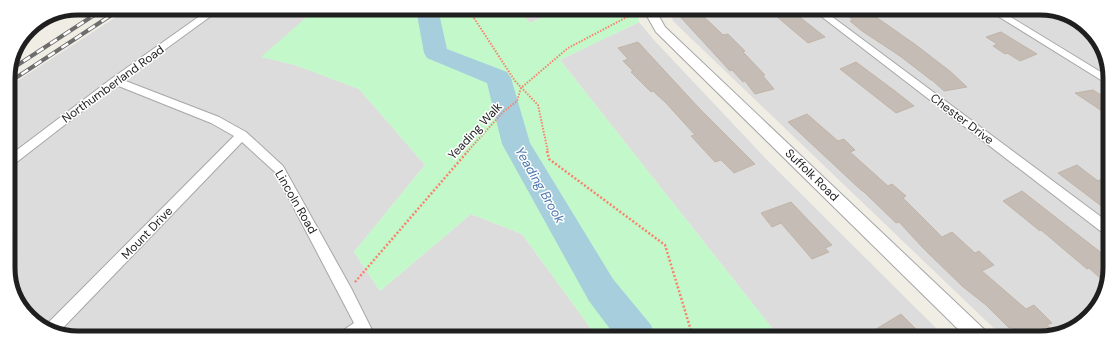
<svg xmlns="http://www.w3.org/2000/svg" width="1118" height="346" font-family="'DM Sans',sans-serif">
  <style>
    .residential { fill: #dddcdc }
    .park { fill: #c3f9ca }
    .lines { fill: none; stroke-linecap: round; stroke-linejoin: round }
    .river { fill: #a6cedd; fill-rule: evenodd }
    .building { fill: #c4bcb5; stroke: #c1b4a8 }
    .minor-casing { stroke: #a6a6a6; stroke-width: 2 }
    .tertiary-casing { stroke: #a6a6a6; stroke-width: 2 }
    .path-far1 { stroke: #f8826e; stroke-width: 2; stroke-dasharray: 1.5 1.5; stroke-linecap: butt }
    .path { stroke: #f8826e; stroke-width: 2.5; stroke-dasharray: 2 2; stroke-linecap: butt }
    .minor { fill: #fff; fill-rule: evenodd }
    .tertiary { fill: #fff; fill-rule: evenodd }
    .rail-casing { stroke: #6d6d6d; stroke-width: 4 }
    .rail { stroke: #fff; stroke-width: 2.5; stroke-dasharray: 8; stroke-linecap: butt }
    .labels { text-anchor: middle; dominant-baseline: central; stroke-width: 3; stroke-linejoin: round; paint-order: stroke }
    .street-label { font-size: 12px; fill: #1f1f1f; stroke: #fff }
    .water-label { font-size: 13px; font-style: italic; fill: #4c78ae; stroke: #fff }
    .rim { fill: none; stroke: #1f1f1f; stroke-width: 5 }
  </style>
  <rect width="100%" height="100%" fill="#f0ede5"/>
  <!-- residential -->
  <path class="residential" d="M77 8 23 41 29 28 52 13Z
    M130 8 316 9 262 57 295 65 359 89 425 165 354 252 380 291 471 214 522 234 597 337 60 336 26 314 9 281 8 87Z
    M518 9H562L530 23Z
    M670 9 1058 10 1092 32 1109 65 1108 286 1083 323 1044 338H1004L673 21Z
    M639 22 653 39 767 160 946 338 779 337 560 60Z"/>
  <!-- park -->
  <path class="park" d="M316 9H518L530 23 562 9H637L639 22 560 60 779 337H597L522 234 471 214 380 291 354 252 425 165 359 89 295 65 261 57Z"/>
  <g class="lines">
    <!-- river -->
    <path class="river" d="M416 9H438L447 49 507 72 511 78 530 143 613 279 651 325 656 337H616L589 301 502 144 487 83 427 58 424 53Z"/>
  </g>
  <!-- building -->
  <path class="building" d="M673 9 697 10 723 35 728 34 745 51 743 52 765 75 763 76 774 89 755 94 745 81 743 82 732 70 730 71Z
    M769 10H791L825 37 808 43Z
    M840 10H866L916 45 951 72 967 87 944 91 932 80H931L900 56 862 31 850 21 853 20Z
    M1001 32 1037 54 1020 61 1007 53 1005 54 993 46 997 44 986 37Z
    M638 42 699 108 755 164 734 173 721 160 715 162 691 136 695 135 666 103 653 91 651 92 631 72 633 71 623 61 628 59 618 48Z
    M856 62 895 91 914 106 896 113 840 69Z
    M1093 90 1109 100 1108 115 1075 93Z
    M807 114 838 141 844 139 855 150 850 152 888 186 892 184 906 196 903 198 942 237 952 232 975 253 979 251 994 265 982 271 1026 309 1034 305 1052 323 1047 325 1056 333 1044 338H1021L1011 327 1009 328 986 305 962 286 924 249 899 222 896 223 863 191H862L788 122Z
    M1077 165 1098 181 1103 178 1108 182V211L1058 173Z
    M1022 191 1108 258V285L1089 268 1087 269 1041 230 1040 231 1003 201Z
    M791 202 832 245 825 248 829 252 812 259 781 223 772 227 761 213Z
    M901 314 916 329 903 338 863 337Z"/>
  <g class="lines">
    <defs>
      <path id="minor" d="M211 8H222L123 80 219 117 246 132 283 166 351 288 375 336H340L342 331 354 323 275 172 242 142 57 334 45 326 234 136 211 123 116 85 13 165 9 166V156L111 79Z
        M813 10H823L1108 222V234L1103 233Z
        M988 10H999L1109 77V85Z"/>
      <path id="tertiary" d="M643 9H655L665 27 987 332 989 338H967L656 32Z"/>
    </defs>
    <!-- minor casing -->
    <use href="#minor" class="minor-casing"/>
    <!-- tertiary casing -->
    <use href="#tertiary" class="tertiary-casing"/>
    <!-- path-far1 -->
    <path class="path-far1" d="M475 9 474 18 515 81 538 105 548 152
      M467 152 503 112 517 101 521 88 568 48 627 17 637 10"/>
    <!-- path -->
    <path class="path" d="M547 151 549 159 665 245 693 337
      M355 282 468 151"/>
    <!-- minor -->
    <use href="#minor" class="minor"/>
    <!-- tertiary -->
    <use href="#tertiary" class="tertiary"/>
    <defs>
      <path id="rail" d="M10 70 105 8
        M8 83 122 8"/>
    </defs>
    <!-- rail casing -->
    <use href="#rail" class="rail-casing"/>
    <!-- rail -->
    <use href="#rail" class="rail"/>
  </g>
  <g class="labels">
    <!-- street labels -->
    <g class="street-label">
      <text transform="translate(113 84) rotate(-36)">Northumberland Road</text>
      <text transform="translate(962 119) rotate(37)">Chester Drive</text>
      <text transform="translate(475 131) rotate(-47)">Yeading Walk</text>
      <text transform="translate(812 175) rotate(44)">Suffolk Road</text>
      <text transform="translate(296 202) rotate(60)">Lincoln Road</text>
      <text transform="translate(147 233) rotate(-46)">Mount Drive</text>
    </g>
    <!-- water labels -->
    <g class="water-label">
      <text transform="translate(540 185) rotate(60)">Yeading Brook</text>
    </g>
  </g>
  <!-- crop -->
  <path d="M0 0H1118V346H0ZM78 15H1040A63 63 0 0 1 1103 78V268A63 63 0 0 1 1040 331H78A63 63 0 0 1 15 268V78A63 63 0 0 1 78 15Z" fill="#fff" fill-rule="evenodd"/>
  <path class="rim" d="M78 15H1040A63 63 0 0 1 1103 78V268A63 63 0 0 1 1040 331H78A63 63 0 0 1 15 268V78A63 63 0 0 1 78 15Z"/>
</svg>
